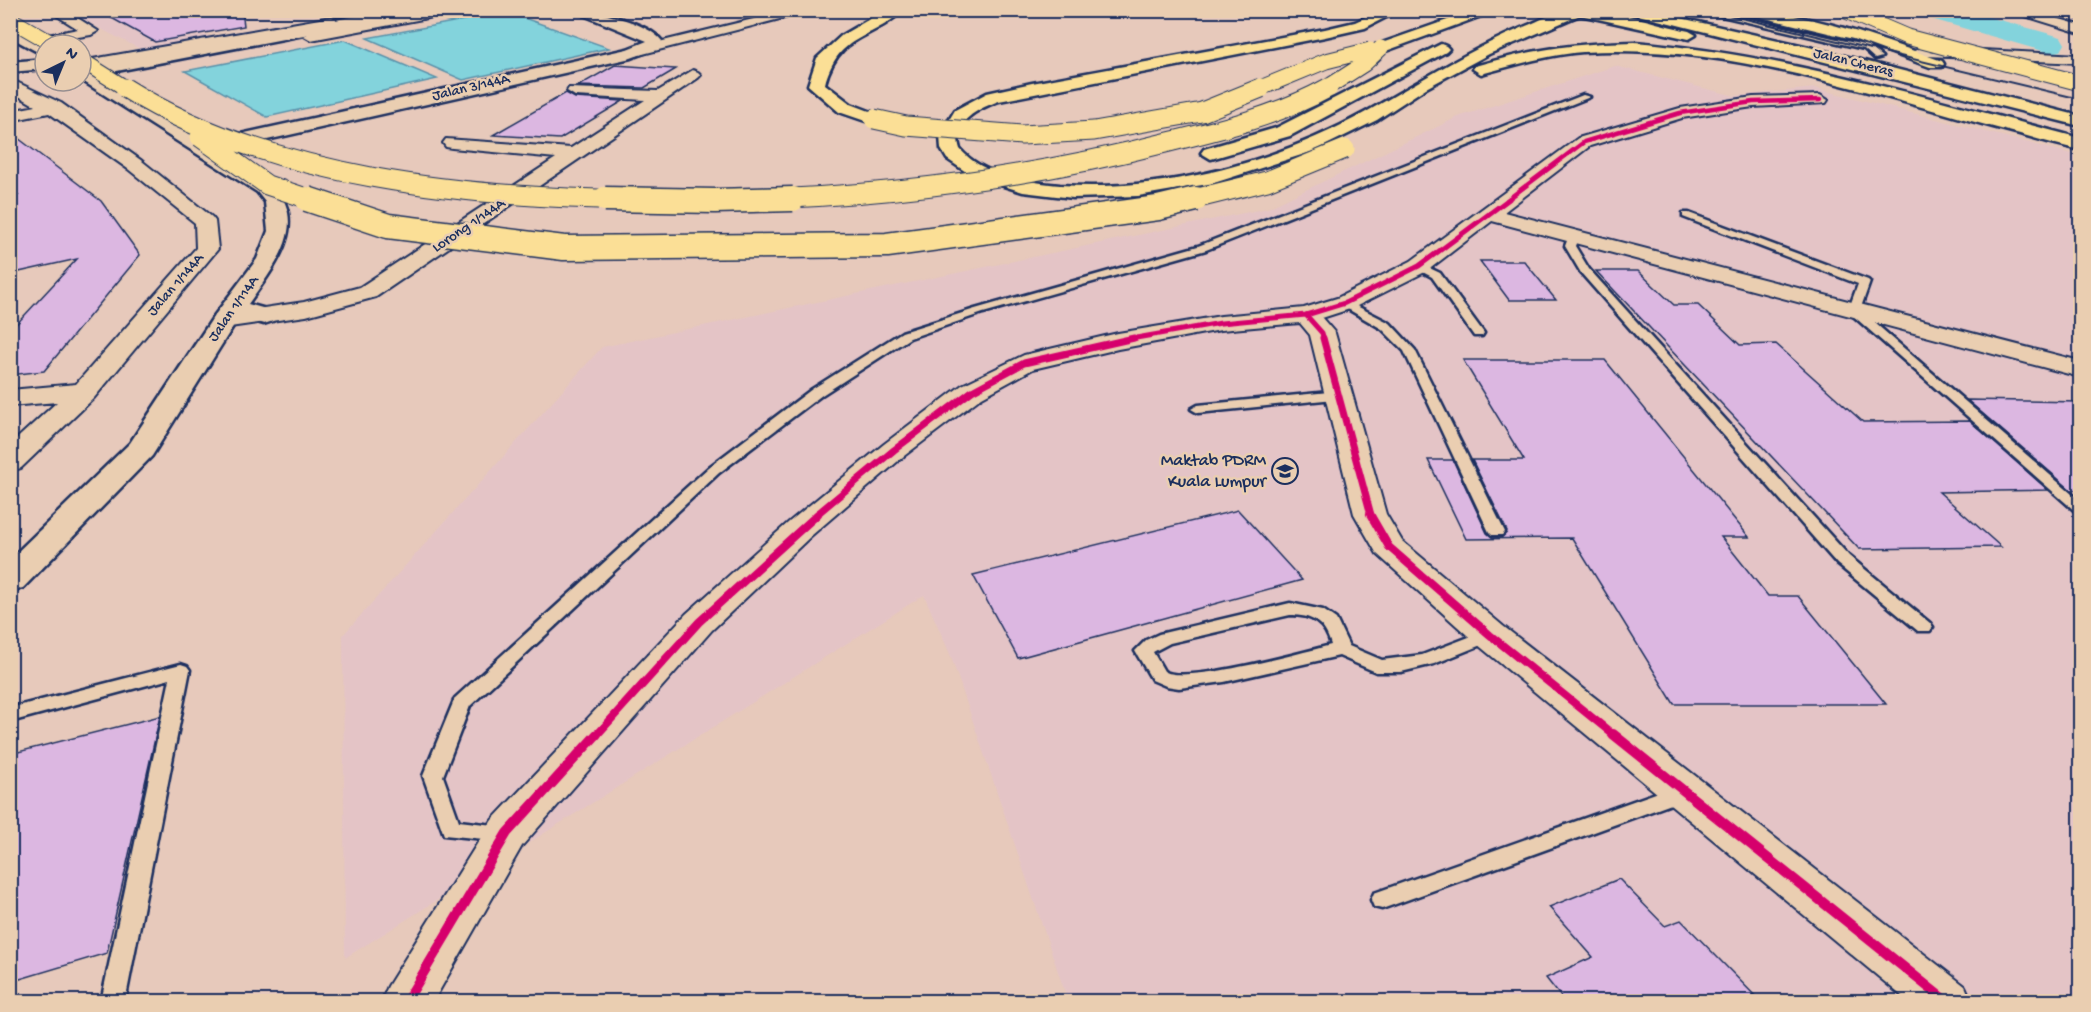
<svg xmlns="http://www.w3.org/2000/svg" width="2091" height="1012" font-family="'Gochi Hand',sans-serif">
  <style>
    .built { fill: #e4c4c6 }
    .water { fill: #83d3dc; stroke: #5991aa; stroke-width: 1.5 }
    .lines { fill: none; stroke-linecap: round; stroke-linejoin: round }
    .river { fill: #83d3dc; fill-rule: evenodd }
    .building { fill: #dcb7e1; stroke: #1b2f5e; stroke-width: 1.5 }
    .service-casing { stroke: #1b2f5e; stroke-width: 5 }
    .minor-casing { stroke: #1b2f5e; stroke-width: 4 }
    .tertiary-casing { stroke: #1b2f5e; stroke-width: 5 }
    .trunk-casing { stroke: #1b2f5e; stroke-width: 5 }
    .motorway-casing { stroke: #1b2f5e; stroke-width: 5 }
    .service { fill: #eaceb1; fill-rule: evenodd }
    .minor { fill: #eaceb1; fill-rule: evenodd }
    .tertiary { fill: #eaceb1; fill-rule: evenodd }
    .trunk { fill: #fbdf96; fill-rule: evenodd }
    .motorway { fill: #fbdf96; fill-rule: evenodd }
    .rail { stroke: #1b2f5e; stroke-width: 2 }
    .motorway-bridge-far2-casing { stroke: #1b2f5e; stroke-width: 17; stroke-linecap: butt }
    .motorway-bridge-far1-casing { stroke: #1b2f5e; stroke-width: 21; stroke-linecap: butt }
    .motorway-bridge-casing { stroke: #1b2f5e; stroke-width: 27; stroke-linecap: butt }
    .motorway-bridge-far2 { stroke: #fbdf96; stroke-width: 15 }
    .motorway-bridge-far1 { stroke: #fbdf96; stroke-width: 19 }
    .motorway-bridge { stroke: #fbdf96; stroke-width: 24 }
    .cycleway-far4-casing { stroke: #eaceb1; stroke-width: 7 }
    .cycleway-far3-casing { stroke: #eaceb1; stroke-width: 8 }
    .cycleway-far2-casing { stroke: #eaceb1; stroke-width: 10 }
    .cycleway-far1-casing { stroke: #eaceb1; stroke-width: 12 }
    .cycleway-casing { stroke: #eaceb1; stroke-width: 14 }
    .cycleway-far4 { stroke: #d6006c; stroke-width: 4.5 }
    .cycleway-far3 { stroke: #d6006c; stroke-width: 5 }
    .cycleway-far2 { stroke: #d6006c; stroke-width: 7 }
    .cycleway-far1 { stroke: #d6006c; stroke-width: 8 }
    .cycleway { stroke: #d6006c; stroke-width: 10 }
    .labels { text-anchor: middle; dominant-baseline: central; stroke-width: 5; stroke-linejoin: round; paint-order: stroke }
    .far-street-label { font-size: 15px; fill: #1b2f5e; stroke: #eaceb1 }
    .poi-label { font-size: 18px; fill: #1b2f5e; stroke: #eaceb1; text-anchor: end }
  </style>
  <rect width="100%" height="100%" fill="#e7c9bb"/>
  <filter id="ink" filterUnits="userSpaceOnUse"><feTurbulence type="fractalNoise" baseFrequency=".0167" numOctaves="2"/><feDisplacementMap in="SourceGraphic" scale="12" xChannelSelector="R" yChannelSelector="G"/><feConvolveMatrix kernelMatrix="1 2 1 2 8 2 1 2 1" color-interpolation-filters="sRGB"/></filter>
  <g filter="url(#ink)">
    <!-- built -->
    <path class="built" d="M66 11H149L211 37 140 49Z
      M1615 66 1735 96 1815 88 2080 156V1001H1068L950 654 924 595 345 958 343 635 602 347 1268 208 1458 117Z"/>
    <!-- water -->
    <path class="water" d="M507 12 609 48 463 80 367 38Z
      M345 40 437 79 267 117 185 71Z"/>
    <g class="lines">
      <!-- river -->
      <path class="river" d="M1917 10H1964L2061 37 2065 44 2061 51 2050 53 1921 16Z"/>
    </g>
    <!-- building -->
    <path class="building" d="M97 10H158L178 17 208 10H242L244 26 155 42Z
      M615 65 676 69 644 88 578 86Z
      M566 93 575 98 623 101 560 139 493 135Z
      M10 132 101 201 140 255 44 371 10 375V331L77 259 10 274V196L18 195 10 188Z
      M1480 261H1524L1556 300H1509Z
      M1596 271H1638L1674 305H1698L1740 345 1776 344 1863 422 1970 421 2048 490 1939 492 2001 547 1859 549Z
      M1463 360H1605L1749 537H1721L1768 596H1798L1886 704H1674L1572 538 1466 539 1428 460H1453L1487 533 1492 537H1502L1507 531 1472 460H1524Z
      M1967 400 2080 402V490H2071Z
      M1238 510 1302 580 1018 658 973 575Z
      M160 716 107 953 10 982V754Z
      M1619 879 1665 926 1681 920 1761 1002H1565L1546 978 1593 957 1549 907Z"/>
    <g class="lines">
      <defs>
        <path id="service" d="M160 10H206L178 15Z
          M349 10H359L368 15 365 17Z
          M1696 10H1710L1868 46 1882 57 1875 59 1864 49Z
          M2045 10H2066L2080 14V18L2057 12 2030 17 2027 15Z
          M1583 95 1590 97 1206 250 983 313 910 338 822 395 719 473 470 706 443 776 459 821 511 827 514 833 511 839 504 841 444 835 423 776 455 698 709 467 812 389 902 332 975 309 1198 246Z
          M1683 213H1689L1868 280 1870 282 1860 310 2080 501V512L2075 511 1850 313 1848 311 1858 284 1683 217Z
          M1570 233 1579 235 1575 246 1589 269 1849 556 1930 623 1933 627 1930 631H1918L1837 564 1581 273 1565 246Z
          M1419 263 1440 273 1484 333 1482 336H1474L1432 277 1415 268V264Z
          M1345 300 1390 323 1415 350 1505 532 1502 535H1492L1489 532 1404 351 1382 329 1341 305V301Z
          M1339 391 1346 395 1344 398 1198 413 1191 409 1198 405Z
          M1290 603 1323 610 1336 619 1349 646 1382 660 1422 655 1490 629 1496 631 1499 635 1496 639 1434 664 1401 672H1376L1339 656 1224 682 1179 688 1166 686 1152 680 1135 651 1146 640 1159 634ZM1290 615C1312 615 1325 623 1331 645 1304 652 1184 685 1164 671L1153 652 1170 643Z
          M181 664 187 666 190 670 125 1002H101L170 679 10 722V708Z
          M1681 784 1688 786 1691 792 1688 798 1382 909 1374 907 1371 900 1374 893Z"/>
        <path id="minor" d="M48 10H65L98 31 91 35 27 45V39L78 29Z
          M425 10H455L449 14 311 40 304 36 311 32Z
          M790 10H815L631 57 624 53 626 50Z
          M2006 10H2029L2080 25V33Z
          M331 17 336 18V24L81 71V61Z
          M1924 47 2080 55V63L1927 56 1930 60 1923 64 1918 63 1909 53Z
          M693 70 698 72 701 75 698 78 376 297 306 316 223 328 214 326 211 321 214 316 223 314 304 302 360 287 556 158 452 148 446 147 443 143 446 139 571 148 645 100 575 96 567 91 569 88 658 91Z
          M10 79 61 103 142 161 212 217 215 221 218 249 94 398 21 468 10 471V445L57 402 10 406V390L76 384 196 248 195 223 128 169 49 113 10 121V111L36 106 10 91Z
          M1820 95 1828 100 1826 103 1753 107 1682 118 1590 146 1504 212 2080 361V377L1492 221 1427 271 1353 308 1322 318 1335 333 1386 514 1402 541 1503 626 1965 986 1972 1002H1909L1477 644 1377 554 1354 514 1310 335 1300 323 1221 330 1118 349 1033 369 982 397 904 456 811 536 712 630 522 846 433 1002H381L388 986 492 820 686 614 789 522 884 444 962 385 1024 355 1118 333 1221 316 1304 308 1337 298 1411 261 1578 138 1680 108 1753 97Z"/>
        <path id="tertiary" d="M388 10H420L413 14 96 75 204 142 627 49 647 41 571 10C595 10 648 22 662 41L655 49 631 58 218 151C235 161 259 171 273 186 311 224 272 270 248 304L273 311 277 316 273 321 264 324 239 317 152 456 23 588 10 591V559L130 443 214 316 257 259 268 231 265 202 257 192 81 80V68Z
          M10 26 46 45 45 56 10 37Z
          M45 59V69L10 72V62Z"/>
        <path id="trunk" d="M1618 10H1645L1809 47 2080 116V126Z
          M1732 10C1804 10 1875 37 1942 61L1944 64 1942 67H1930L1853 39Z"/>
        <path id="motorway" d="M885 10H903C872 41 839 32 825 84L851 104 880 115 883 119 874 124 839 112 808 85 817 58 842 35Z
          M1381 10H1400L1365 28 1325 37 999 101C978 109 951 121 960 149 983 176 1027 182 1060 185 1166 192 1274 163 1366 112 1419 82 1469 50 1526 26 1539 21 1554 12 1568 10 1604 6 1653 23 1689 31L1696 35 1689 39 1580 15 1489 54 1426 88 1377 120 1314 151 1214 183 1138 196 1073 198 1023 192 972 176 947 159 941 149 940 135 955 110 987 93 1032 83 1325 29 1355 22Z
          M1476 10H1498L1386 51H1376L1373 48 1376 45Z
          M1635 42C1787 55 1934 100 2080 138V150C2053 144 2025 135 1997 128 1864 92 1723 43 1583 52 1548 55 1515 65 1481 74L1473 69 1475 66C1533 49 1576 43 1635 42Z
          M1441 44 1446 46 1449 49 1446 52 1290 136 1211 159 1201 153 1204 149 1276 128Z"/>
      </defs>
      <!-- service casing -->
      <use href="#service" class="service-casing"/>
      <!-- minor casing -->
      <use href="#minor" class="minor-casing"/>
      <!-- tertiary casing -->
      <use href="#tertiary" class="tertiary-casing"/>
      <!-- trunk casing -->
      <use href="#trunk" class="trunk-casing"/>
      <!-- motorway casing -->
      <use href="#motorway" class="motorway-casing"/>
      <!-- service -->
      <use href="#service" class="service"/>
      <!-- minor -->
      <use href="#minor" class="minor"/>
      <!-- tertiary -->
      <use href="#tertiary" class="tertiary"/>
      <!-- trunk -->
      <use href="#trunk" class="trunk"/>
      <!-- motorway -->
      <use href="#motorway" class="motorway"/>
      <!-- rail -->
      <path class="rail" d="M1708 10 2080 99"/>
      <defs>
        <path id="motorway-bridge-far2" d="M1844 10 1907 37 2080 83
          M10 19 55 45
          M81 60 127 89
          M1258 89 1326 61 1370 50
          M1325 89 1364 64 1381 48"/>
        <path id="motorway-bridge-far1" d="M125 88C271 180 473 198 643 200
          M874 119 906 126 1022 135 1094 131 1202 112 1261 88
          M200 137 267 185 312 200
          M742 200C886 196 1029 178 1169 142 1223 129 1279 115 1328 88
          M1190 200 1267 181 1345 149"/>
        <path id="motorway-bridge" d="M307 199 388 226 564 248 887 245 1158 208 1196 199
          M605 199 715 201 793 199"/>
      </defs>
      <!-- motorway-bridge-far2 casing -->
      <use href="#motorway-bridge-far2" class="motorway-bridge-far2-casing"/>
      <!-- motorway-bridge-far1 casing -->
      <use href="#motorway-bridge-far1" class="motorway-bridge-far1-casing"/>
      <!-- motorway-bridge casing -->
      <use href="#motorway-bridge" class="motorway-bridge-casing"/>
      <!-- motorway-bridge-far2 -->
      <use href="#motorway-bridge-far2" class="motorway-bridge-far2"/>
      <!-- motorway-bridge-far1 -->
      <use href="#motorway-bridge-far1" class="motorway-bridge-far1"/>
      <!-- motorway-bridge -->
      <use href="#motorway-bridge" class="motorway-bridge"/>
      <defs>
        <path id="cycleway-far4" d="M1507 200 1584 142 1680 113 1753 102 1820 100"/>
        <path id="cycleway-far3" d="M1306 315 1322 333 1324 340
          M1125 340 1221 323 1306 315 1345 303 1419 266 1509 199"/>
        <path id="cycleway-far2" d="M1323 338 1371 515
          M816 515 894 450 972 391 1024 363 1134 338"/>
        <path id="cycleway-far1" d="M1370 514 1389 547 1490 635 1615 736
          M596 736 699 622 818 514"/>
        <path id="cycleway" d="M1613 734 1947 1002
          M406 1002 507 833 597 734"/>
      </defs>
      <!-- cycleway-far4 casing -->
      <use href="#cycleway-far4" class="cycleway-far4-casing"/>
      <!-- cycleway-far3 casing -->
      <use href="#cycleway-far3" class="cycleway-far3-casing"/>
      <!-- cycleway-far2 casing -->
      <use href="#cycleway-far2" class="cycleway-far2-casing"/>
      <!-- cycleway-far1 casing -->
      <use href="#cycleway-far1" class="cycleway-far1-casing"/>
      <!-- cycleway casing -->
      <use href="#cycleway" class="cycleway-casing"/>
      <!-- cycleway-far4 -->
      <use href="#cycleway-far4" class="cycleway-far4"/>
      <!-- cycleway-far3 -->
      <use href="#cycleway-far3" class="cycleway-far3"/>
      <!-- cycleway-far2 -->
      <use href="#cycleway-far2" class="cycleway-far2"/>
      <!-- cycleway-far1 -->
      <use href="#cycleway-far1" class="cycleway-far1"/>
      <!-- cycleway -->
      <use href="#cycleway" class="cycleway"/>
    </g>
  </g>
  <!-- icons -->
  <defs>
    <symbol id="university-ring" viewBox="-11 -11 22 22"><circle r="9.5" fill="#eaceb1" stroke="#1b2f5e" stroke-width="1.5"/><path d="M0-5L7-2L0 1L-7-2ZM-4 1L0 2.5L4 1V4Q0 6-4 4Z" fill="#1b2f5e"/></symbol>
  </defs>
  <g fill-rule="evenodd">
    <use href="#university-ring" x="1270" y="456" width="30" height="30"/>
  </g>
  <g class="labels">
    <!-- far-street labels -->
    <g class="far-street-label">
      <text transform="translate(1853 63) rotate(14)">Jalan Cheras</text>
      <text transform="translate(471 88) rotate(-13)">Jalan 3/144A</text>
      <text transform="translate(469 226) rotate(-34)">Lorong 1/144A</text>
      <text transform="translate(176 285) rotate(-49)">Jalan 1/144A</text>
      <text transform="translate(234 309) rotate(-55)">Jalan 1/114A</text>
    </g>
    <!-- poi labels -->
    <g class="poi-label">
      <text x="1266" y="461">Maktab PDRM<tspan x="1266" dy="21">Kuala Lumpur</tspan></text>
    </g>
  </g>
  <!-- margin -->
  <rect width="2091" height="1012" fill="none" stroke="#eaceb1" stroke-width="36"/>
  <rect x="18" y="18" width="2055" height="976" fill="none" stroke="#1b2f5e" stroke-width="2" filter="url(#ink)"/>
  <!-- north arrow -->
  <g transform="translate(63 63) rotate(43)"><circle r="28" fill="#eaceb1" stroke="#978e90" stroke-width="1.5"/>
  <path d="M0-4.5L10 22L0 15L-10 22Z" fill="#1b2f5e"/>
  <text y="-9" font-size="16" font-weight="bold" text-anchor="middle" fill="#1b2f5e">N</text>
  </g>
</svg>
